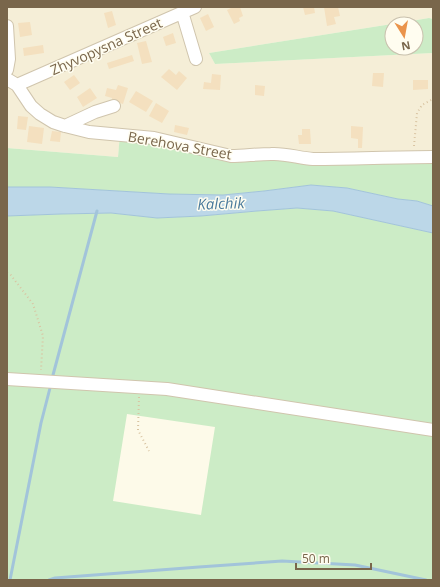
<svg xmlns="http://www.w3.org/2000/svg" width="440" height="587" font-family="'Open Sans',sans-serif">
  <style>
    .residential { fill: #f5eed7 }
    .green { fill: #ccecc6; fill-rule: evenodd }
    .water { fill: #bcd7e8; stroke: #a2c4da }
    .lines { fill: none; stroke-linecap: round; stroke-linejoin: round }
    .stream { stroke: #a2c4da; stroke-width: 3 }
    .building { fill: #f4e0bf }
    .minor-casing { stroke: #d0c5ad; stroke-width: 14 }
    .path { stroke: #d9c4a2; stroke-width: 2; stroke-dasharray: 1 3; stroke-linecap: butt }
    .minor { stroke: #fff; stroke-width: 12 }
    .labels { text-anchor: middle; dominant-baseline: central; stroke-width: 3; stroke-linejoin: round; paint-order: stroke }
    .street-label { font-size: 14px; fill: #79664b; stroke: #fffdf0 }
    .water-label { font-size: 15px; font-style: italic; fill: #497a9c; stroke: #fffdf0 }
  </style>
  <rect width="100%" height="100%" fill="#fdfae9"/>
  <!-- residential -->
  <path class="residential" d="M7 7H433V19L429 18 392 24 209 53 215 64 433 53V157L244 156 120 135 118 157 7 148Z"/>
  <!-- green -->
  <path class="green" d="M429 18 433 19V53L215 64 209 53 392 24V48H416V24H393Z
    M120 134 231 156 433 157V206L417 201 398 199 347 188 311 185 264 191 223 195 169 194 50 187H7V148L118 157Z
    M297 208 333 211 433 233V580H7V216L61 214 111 213 158 218 201 216 257 211ZM127 414 215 427 201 515 113 501Z"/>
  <!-- water -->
  <path class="water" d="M311 185 347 188 398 199 417 201 433 206V233L333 211 297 208 257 211 201 216 157 218 111 213 61 214 7 216V187H50L169 194 223 195 264 191Z"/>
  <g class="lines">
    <!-- stream -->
    <path class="stream" d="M53 375 97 211
      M10 580 41 423 50 388
      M49 580 55 578 199 567 282 561 355 565 426 580"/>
  </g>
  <!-- building -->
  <path class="building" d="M233 7H240L243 16 239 18 240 21 234 24 227 10Z
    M303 7H314L315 13 305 15Z
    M324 7H338L340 16 334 17 336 24 327 26Z
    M112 11 116 25 108 28 104 13Z
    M208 14 214 27 206 31 200 18Z
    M30 22 32 35 20 37 18 23Z
    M173 33 176 43 166 46 163 37Z
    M146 41 152 62 142 64 137 43Z
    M43 45 44 53 24 56 23 48Z
    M132 55 134 61 109 69 107 63Z
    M169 69 176 75 179 71 187 78 177 90 161 77Z
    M373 73H384L383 87 372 86Z
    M212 74 221 75 220 90 203 89 204 82 211 83Z
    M74 75 80 83 70 90 64 82Z
    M413 80H428V89L413 90Z
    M118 85 128 88 123 104 112 100V98L105 96 107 88 116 90Z
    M255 85 265 86 264 96 255 95Z
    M90 88 97 98 83 107 77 97Z
    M136 91 153 101 146 112 129 102Z
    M156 103 169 111 162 123 149 116Z
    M18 116 28 117 26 130 17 129Z
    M175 125 189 128 187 135 174 132Z
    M29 126 44 128 42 144 27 142Z
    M351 126 363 127 362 148H358V139L351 138Z
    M302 129H310L311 144H299L298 135H302Z
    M52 131 61 132 60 142 50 141Z"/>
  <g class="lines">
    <defs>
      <path id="minor" d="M182 12 196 59
        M7 26 9 59 7 70
        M7 79 17 85 31 106 40 114 53 122 65 126 89 132 154 138 231 156C244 156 257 154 271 154 285 153 299 158 313 159 353 159 393 157 433 157
        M17 85 195 7
        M65 126 95 112 114 106
        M7 379 167 389 433 430"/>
    </defs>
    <!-- minor casing -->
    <use href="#minor" class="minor-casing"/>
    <!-- path -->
    <path class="path" d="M414 146 417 113 422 105 433 99
      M7 273 10 274 33 304 43 336 41 370
      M139 397 138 430 149 451"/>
    <!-- minor -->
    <use href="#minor" class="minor"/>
  </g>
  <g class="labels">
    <!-- street labels -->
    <g class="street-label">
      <text transform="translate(106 46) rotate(-24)">Zhyvopysna Street</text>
      <text transform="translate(180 145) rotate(10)">Berehova Street</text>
    </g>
    <!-- water labels -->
    <g class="water-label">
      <text transform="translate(221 203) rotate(-2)">Kalchik</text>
    </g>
  </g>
  <!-- border -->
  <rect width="440" height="587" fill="none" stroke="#79664b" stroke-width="16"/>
  <!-- north arrow -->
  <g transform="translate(404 36) rotate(169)"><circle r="19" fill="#fffdf0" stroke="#c9c1ae"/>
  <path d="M0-3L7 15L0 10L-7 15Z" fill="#ea944b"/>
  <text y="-6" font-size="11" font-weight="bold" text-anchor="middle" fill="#79664b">N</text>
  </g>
  <!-- scale -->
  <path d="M296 563v6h75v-6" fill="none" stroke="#79664b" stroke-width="2"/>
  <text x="302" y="563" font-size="12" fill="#79664b" stroke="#fffdf0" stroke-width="3" paint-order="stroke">50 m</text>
</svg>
